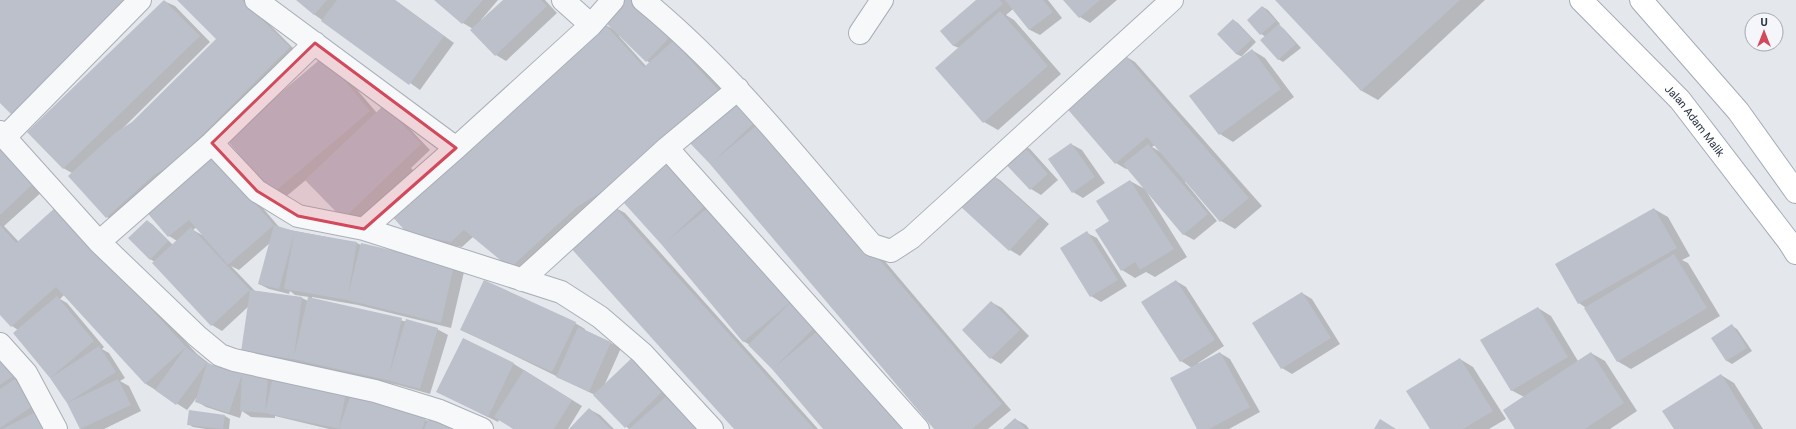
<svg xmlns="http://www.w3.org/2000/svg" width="1796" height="429" font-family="Roboto,sans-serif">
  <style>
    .shadow { fill: #0003; fill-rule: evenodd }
    .building { fill: #bbc0ca }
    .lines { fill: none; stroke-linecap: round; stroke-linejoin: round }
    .minor-casing { stroke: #a9aeb7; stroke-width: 24 }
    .major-casing { stroke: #a3abb8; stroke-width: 24 }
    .minor { stroke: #f7f8fa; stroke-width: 22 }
    .major { stroke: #fff; stroke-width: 22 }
    .marked { fill: #d1495b; fill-opacity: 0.2; stroke: #d1495b; stroke-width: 3; stroke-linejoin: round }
    .labels { text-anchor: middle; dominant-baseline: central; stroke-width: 3; stroke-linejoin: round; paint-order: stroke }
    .street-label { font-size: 11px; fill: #2b3445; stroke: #f4f6f9 }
  </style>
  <rect width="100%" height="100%" fill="#e4e7ec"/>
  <!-- shadow -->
  <path class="shadow" d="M0 0H146L22 119 12 113 0 101Z
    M178 0H245L299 54 117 223 107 217 69 176 72 173 63 168 164 1 175 6 210 42 119 132 133 123 217 39Z
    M298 0H395L454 43 420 90 315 15Z
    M436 0H498L481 20 482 21 504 0H545L557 13 506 61 496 55 473 29 463 23Z
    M620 0 684 48 730 98 521 273 473 237 462 247 419 240 602 23 613 29ZM620 35 647 61 650 63 646 66 619 36Z
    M977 0H1048L1062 18 1040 35 1030 30 1013 9 1006 15 1014 20 1061 74 998 130 984 122 959 48 954 46 941 31Z
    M1065 0H1117L1090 23 1080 17Z
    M1277 0H1485L1378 100 1362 91Z
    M1263 7 1268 10 1280 24 1279 25 1284 29 1301 48 1283 62 1278 59 1266 37 1261 34Z
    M1233 20 1238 23 1256 42 1242 56 1243 57 1252 50 1265 58 1294 97 1233 142 1220 134 1243 57 1236 54Z
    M1125 56 1135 62 1262 206 1235 229 1221 221 1186 181 1185 182 1217 221 1194 240 1183 234 1128 168 1126 169 1116 163 1066 107ZM1155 145 1161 152 1152 147Z
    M334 63 377 113 394 112 430 150 411 168 414 171 357 226 306 180 283 199 227 139Z
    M736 98 772 128 1011 410 988 429H935L711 164Z
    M0 142 44 190 4 226 19 242 67 213 197 354 211 365 242 375 267 376 346 393 429 421 459 429H329L275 416V418L251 417 242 411 240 418 206 407 196 401 198 396 187 410 146 384 65 294 60 299 67 303 104 347 102 349 109 353 125 378 120 381 129 386 141 411 104 429H81L68 403 51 377 14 333 18 330 12 326 0 313Z
    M1020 143 1030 149 1058 180 1041 195 1031 189Z
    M1071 144 1082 150 1105 183 1083 198 1073 192Z
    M220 159 280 228 357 243 361 245 362 244 464 272 451 328 358 305 312 297V299L437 329 448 335 430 394 398 385 305 364 252 357 249 306 222 331 212 325 155 262 150 259 147 221 152 224 173 245 177 241 169 236 145 209ZM197 227 204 236 193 230ZM270 243 259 284 269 289 289 294 290 291 295 295 309 297 308 301 302 298 255 291 231 266 239 270Z
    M672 160 828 331 824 429 773 369 750 345 743 341 663 244Z
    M990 174 1000 180 1049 224 1020 256 1010 250 961 206Z
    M1130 181 1145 189 1187 257 1155 277 1146 272 1135 278 1122 270 1110 221Z
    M614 207 625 213 818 429H735Z
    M1654 209 1668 217 1690 256 1682 260 1688 263 1720 316 1631 369 1617 361 1586 308 1579 303Z
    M1087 233 1097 238 1127 286 1101 302 1091 296 1061 249Z
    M1176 281 1186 287 1224 346 1198 363 1199 364 1220 353 1230 359 1260 412 1229 429H1198L1192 368 1181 361Z
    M1302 293 1312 299 1340 344 1292 374 1282 368Z
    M991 302 1002 308 1029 336 1001 364 991 358Z
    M1538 308 1551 316 1578 361 1591 353 1605 361 1637 411 1610 429H1517L1524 397 1511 390Z
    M575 323 585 329V330L621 348 604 386 636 356 706 429H629L595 395 462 330Z
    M1732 326 1737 329 1752 351 1732 364 1727 361 1712 338Z
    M463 339 514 364 582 406 568 429H515L499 420 498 422 448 397Z
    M0 355 22 382 49 429H0Z
    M1460 359 1473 367 1506 419 1489 429H1431Z
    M1721 375 1734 383 1763 429H1675Z
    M589 409 600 415 614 429H570Z
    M225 416 230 419 229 429H206L193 427 188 424Z
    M1015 419 1026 425 1029 429H1005Z"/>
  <!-- building -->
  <path class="building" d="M0 0H130L11 114 0 103Z
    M164 0 200 36 63 169 27 132Z
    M177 0H242L290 47 174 163 154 175 106 218 68 176 115 133 132 122 216 39Z
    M296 0H327L314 15Z
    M337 0H395L444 36 409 85 321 21Z
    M434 0H483L462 24Z
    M503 0H541L547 6 495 56 470 30Z
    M619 0H633L671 36 646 62 601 18Z
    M976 0H1000L1003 4 953 46 940 31Z
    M1005 0H1043L1053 12 1029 30Z
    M1063 0H1100L1079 18Z
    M1275 0H1460L1361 91Z
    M1262 6 1276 21 1260 35 1247 20Z
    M1000 11 1048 66 983 123 935 68Z
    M1233 19 1252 39 1236 54 1217 34Z
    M602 21 644 67 673 41 720 92 606 189 577 207 510 268 464 230 451 242 408 234 390 214Z
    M1279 24 1296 44 1278 60 1260 40Z
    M1252 49 1281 89 1219 135 1189 96Z
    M1125 55 1249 198 1220 222 1147 137 1115 164 1065 106Z
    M324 56 370 111 272 194 226 139Z
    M736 97 757 120 714 161 762 121 1002 404 972 429H934L710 164 688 141Z
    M384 105 421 144 343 219 305 180Z
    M1020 142 1048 174 1030 190 1001 159Z
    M1071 143 1095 177 1072 193 1048 159Z
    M1148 144 1208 214 1183 235 1123 164Z
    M0 146 34 183 0 215Z
    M210 152 274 225 294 231 357 242 348 295 361 243 454 265 441 323 347 300 284 289 294 234 279 289 258 284 274 225 228 265 189 220 168 237 144 209Z
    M672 159 710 201 668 240 714 203 818 324 775 367 822 327 910 429H823L772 369 748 345 792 301 743 342 662 245 624 203Z
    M990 173 1040 217 1009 251 960 206Z
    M1130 180 1174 249 1140 270 1135 262 1121 271 1095 230 1109 221 1096 201Z
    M57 206 186 347 145 384 56 287 11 327 0 315V225L16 243Z
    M614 206 765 374 814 429H734L694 385 569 246Z
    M1654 208 1677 248 1578 304 1555 264Z
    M147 220 168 241 150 260 128 238Z
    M191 227 250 290 211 326 152 263Z
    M1087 231 1118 280 1090 297 1060 248Z
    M1674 254 1707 308 1617 362 1584 308Z
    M484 280 576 322 552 372 460 330Z
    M1176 280 1215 340 1180 362 1141 302Z
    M250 290 302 297 294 356 308 297 402 318 389 375 406 319 438 328 420 389 387 380 293 359 241 352Z
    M1302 292 1331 338 1281 369 1252 323Z
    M57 296 94 341 50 378 99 346 116 372 67 403 50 378 13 333Z
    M991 301 1020 330 990 359 962 330Z
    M1538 307 1568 357 1511 391 1480 340Z
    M1732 324 1747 348 1726 361 1711 338Z
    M578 327 611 342 589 392 556 377Z
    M463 338 514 363 488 417 436 392Z
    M186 347 207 363 176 405 155 390Z
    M1220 352 1250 407 1209 429H1197L1170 378Z
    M1591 352 1624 403 1585 429H1515L1503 410Z
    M636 354 667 387 625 428 593 395Z
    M1460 358 1493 411 1463 429H1430L1406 391Z
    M0 359 13 376 0 385Z
    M207 363 242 374 268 375 265 413 273 377 346 392 339 428 352 392 426 418 422 429H341L265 413 240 411 242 374 229 413 195 402Z
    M524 370 572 400 554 429H513L494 417Z
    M1721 374 1755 429H1674L1662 411Z
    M15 379 33 406 0 428V389Z
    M118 379 131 405 80 429 67 403Z
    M670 393 702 429H629Z
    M589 408 611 429H569Z
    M189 410 225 415 223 429 187 425Z
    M34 413 43 429H2Z
    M430 416 458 429H424Z
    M1015 418 1026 429H1003Z
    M1380 419 1396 429H1374Z"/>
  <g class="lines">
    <defs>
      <path id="minor" d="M256 0 456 148
        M563 0 591 25
        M643 0C730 71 800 161 872 245L891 251 911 238 1172 0
        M860 33 882 0
        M0 132 99 242 197 336 220 355 234 360 375 391 440 411 482 429
        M5 137 140 0
        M212 143 257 191 298 216 364 229 561 292 600 317 642 353 712 429
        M667 148 918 429
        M364 229 456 148 591 25 613 0
        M99 242 212 143 315 43
        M522 280 667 148 738 89
        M0 344 26 373 56 429"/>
      <g id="major">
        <path id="s1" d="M1581 0 1680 100 1789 242 1796 253"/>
        <path d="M1641 0 1738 111 1796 192"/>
      </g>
    </defs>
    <!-- minor casing -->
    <use href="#minor" class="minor-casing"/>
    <!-- major casing -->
    <use href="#major" class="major-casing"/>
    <!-- minor -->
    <use href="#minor" class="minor"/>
    <!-- major -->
    <use href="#major" class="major"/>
  </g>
  <!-- marked area -->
  <path class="marked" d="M315 43 456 148 364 229 298 216 257 191 212 143Z"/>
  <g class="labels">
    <!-- street labels -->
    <g class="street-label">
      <text stroke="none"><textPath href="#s1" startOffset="166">Jalan Adam Malik</textPath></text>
    </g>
  </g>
  <!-- north arrow -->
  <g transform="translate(1764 32)"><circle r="19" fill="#f4f6f9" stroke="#a4a8b1"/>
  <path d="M0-3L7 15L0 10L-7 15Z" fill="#d1495b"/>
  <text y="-6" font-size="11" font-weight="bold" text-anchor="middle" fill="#2b3445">U</text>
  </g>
</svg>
